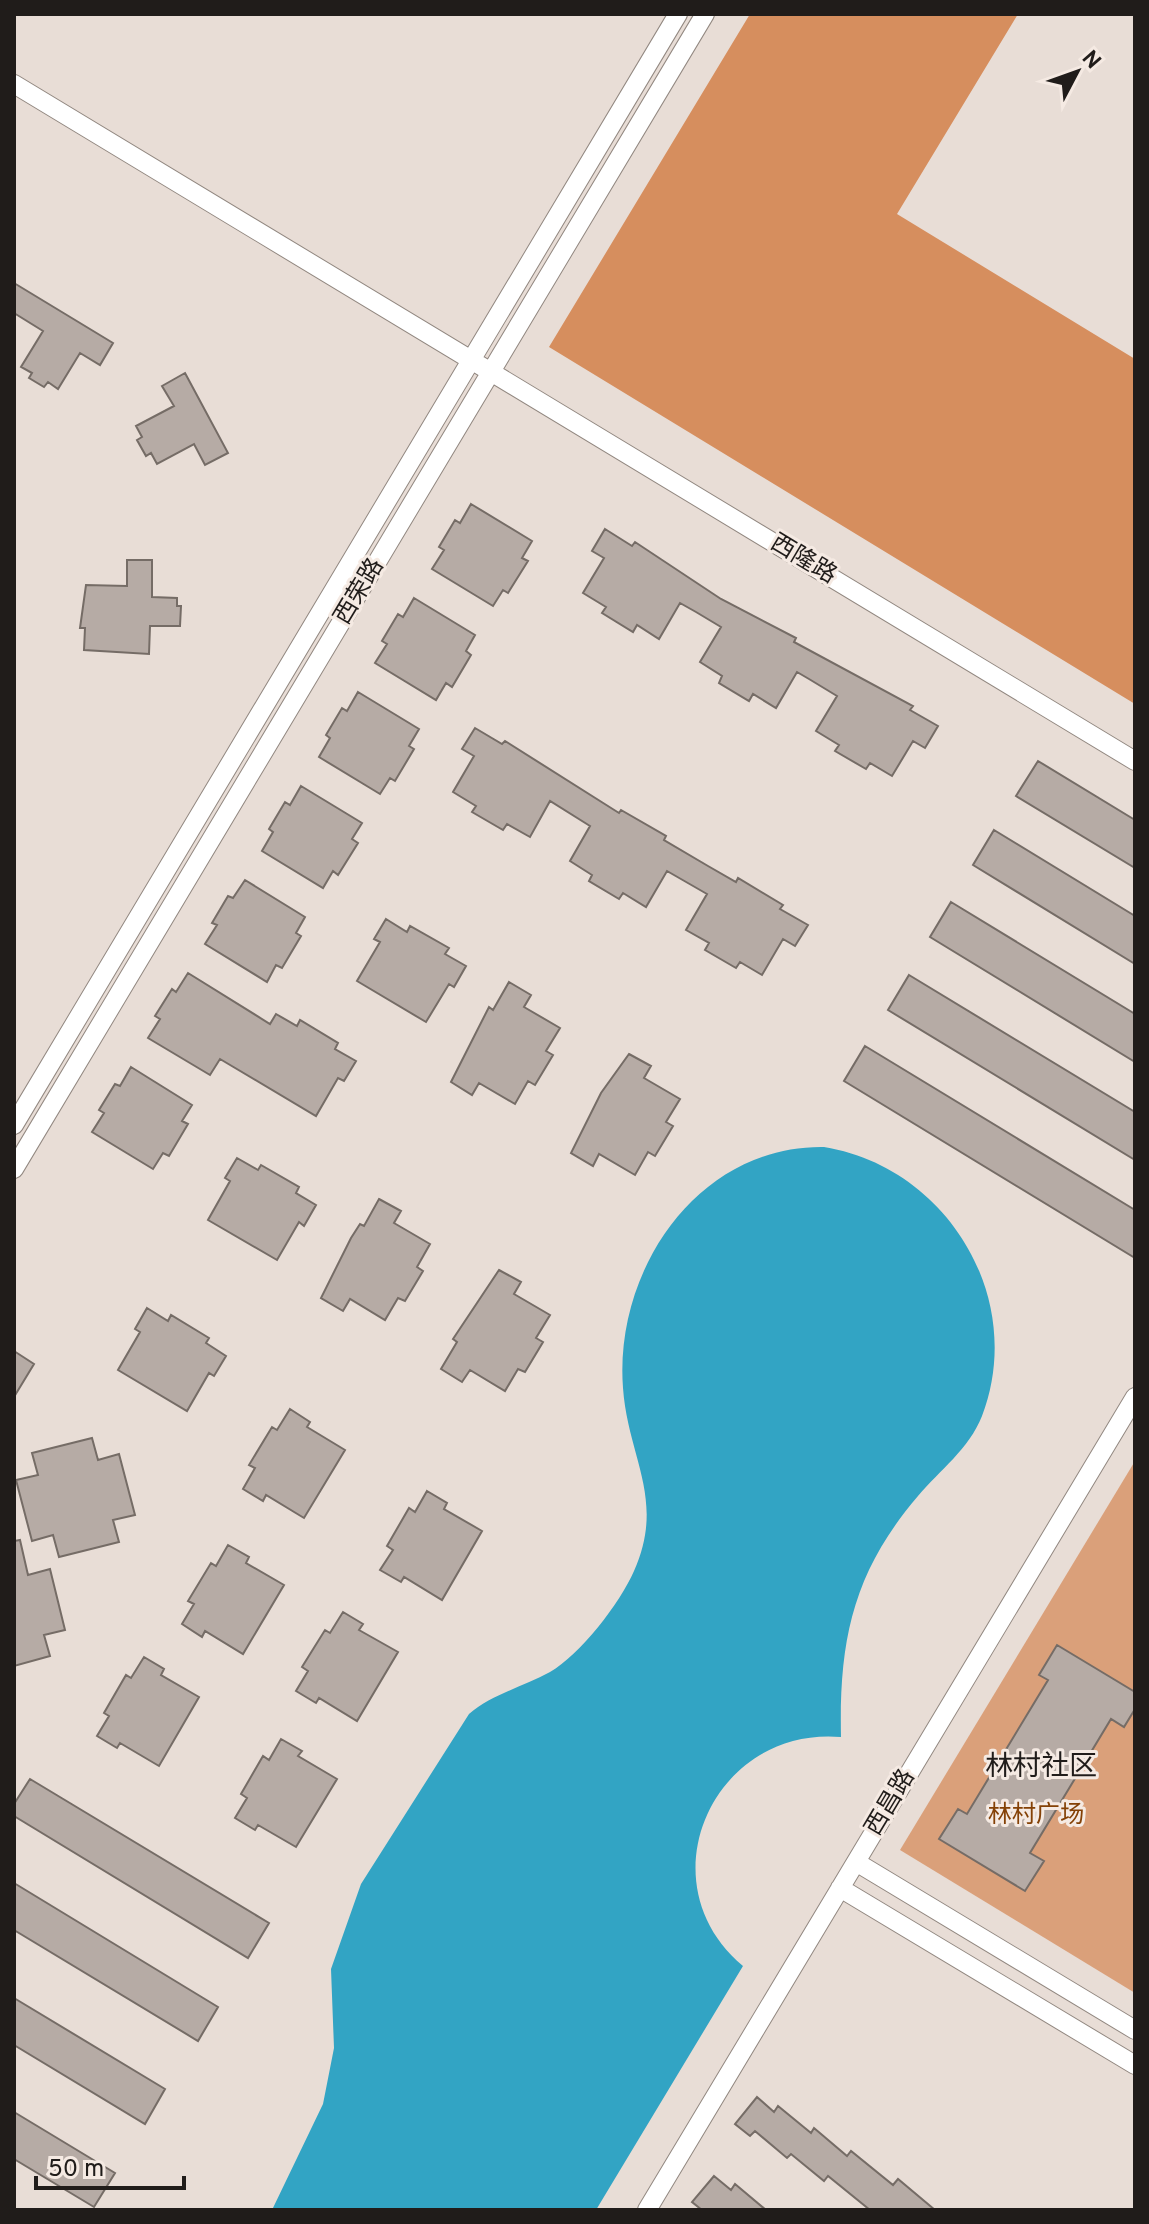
<svg xmlns="http://www.w3.org/2000/svg" width="1149" height="2224" font-family="Overpass,'Noto Sans SC',sans-serif">
  <style>
    .green { fill: #daa07a }
    .forest { fill: #d68e5e }
    .water { fill: #32a4c4 }
    .building { fill: #b6aba5; stroke: #756c66; stroke-width: 2 }
    .lines { fill: none; stroke-linecap: round; stroke-linejoin: round }
    .street-casing { stroke: #928881; stroke-width: 20 }
    .street { stroke: #fff; stroke-width: 18 }
    .labels { text-anchor: middle; dominant-baseline: central; stroke-width: 6; stroke-linejoin: round; paint-order: stroke }
    .street-label { font-size: 24px; fill: #201c1a; stroke: #f5eae3 }
    .park-label { font-size: 24px; fill: #844106; stroke: #f5eae3 }
    .quarter-label { font-size: 28px; fill: #201c1a; stroke: #f5eae3 }
  </style>
  <rect width="100%" height="100%" fill="#e8ddd6"/>
  <!-- green -->
  <path class="green" d="M1135 1461V1993L900 1850Z"/>
  <!-- forest -->
  <path class="forest" d="M750 14H1018L897 214 1135 359V704L549 347Z"/>
  <!-- water -->
  <path class="water" d="M824 1147C947 1167 1027 1298 982 1416 969 1449 940 1470 918 1496 853 1572 839 1640 841 1737 713 1726 643 1883 743 1966L596 2210H272L323 2104 334 2048 331 1969 361 1884 469 1714C492 1694 523 1687 550 1672 580 1655 620 1603 634 1571 666 1499 628 1458 623 1388 614 1270 698 1145 824 1147Z"/>
  <!-- building -->
  <path class="building" d="M14 283 113 343 100 365 80 353 58 389 48 382 44 387 29 378 32 373 21 367 43 331 14 313Z
    M185 373 228 453 205 465 194 444 157 464 151 453 146 456 137 440 142 437 136 426 174 406 162 386Z
    M471 504 532 541 522 558 528 561 508 593 503 590 493 606 432 569 444 550 439 547 455 520 460 523Z
    M605 529 632 546 635 542 721 599 796 638 794 642 913 706 910 710 938 726 925 748 913 741 892 776 870 763 866 769 835 751 839 745 816 731 837 696 809 679 797 672 776 708 753 694 749 701 719 683 722 676 700 662 721 627 696 612 680 603 659 639 637 625 633 632 602 613 606 607 583 593 604 558 592 551Z
    M127 560H152V597L177 598V606H181L180 626H150L149 654 84 650 85 628H80L86 585 127 586Z
    M414 598 475 635 466 651 471 655 452 687 446 683 436 700 375 663 387 644 382 641 398 614 403 617Z
    M358 692 419 729 409 746 414 749 395 781 390 778 380 794 319 757 330 738 326 735 342 708 347 711Z
    M475 728 502 744 505 741 619 813 621 810 666 836 664 840 708 866 736 882 738 878 783 905 780 909 808 925 795 946 783 939 762 975 740 962 736 968 705 950 709 943 686 930 707 894 667 871 646 907 623 893 619 899 589 881 592 875 570 861 590 826 550 801 530 837 507 824 503 830 472 812 476 806 453 792 474 756 462 749Z
    M1038 761 1135 820V868L1016 796Z
    M301 786 362 823 352 839 358 843 338 875 333 871 323 888 262 851 273 832 269 829 285 802 290 805Z
    M994 830 1135 916V964L973 865Z
    M245 880 305 917 296 933 301 936 282 968 276 965 267 982 205 944 217 925 212 923 228 896 233 898Z
    M951 902 1135 1014V1062L930 937Z
    M386 919 407 932 410 926 449 948 445 954 466 966 454 987 449 984 426 1022 357 981 380 942 374 939Z
    M188 973 270 1024 276 1014 297 1026 300 1020 338 1043 335 1049 356 1061 344 1081 338 1078 316 1116 220 1059 210 1075 148 1038 160 1019 155 1016 172 989 176 992Z
    M909 975 1135 1112V1160L888 1010Z
    M509 982 531 995 524 1007 560 1028 546 1051 553 1055 535 1085 528 1081 515 1104 479 1083 472 1095 451 1082 489 1007 493 1010Z
    M865 1046 1135 1210V1258L844 1081Z
    M629 1054 651 1066 644 1078 680 1099 666 1122 673 1126 655 1156 648 1152 635 1175 599 1154 593 1166 571 1153 601 1093Z
    M131 1067 192 1105 182 1121 188 1124 169 1156 163 1153 153 1169 92 1132 104 1113 99 1110 115 1084 120 1086Z
    M237 1158 258 1170 261 1165 299 1187 296 1193 316 1205 304 1226 299 1222 277 1260 208 1220 230 1181 225 1178Z
    M379 1199 401 1211 394 1223 430 1244 417 1267 423 1271 405 1301 398 1298 385 1320 350 1299 343 1311 321 1298 351 1238 360 1224 364 1226Z
    M499 1270 521 1282 514 1294 550 1315 536 1338 543 1342 525 1372 518 1369 505 1391 470 1370 462 1382 441 1369 457 1342 453 1339Z
    M147 1308 168 1321 171 1315 209 1338 206 1343 226 1356 214 1376 209 1373 187 1411 118 1370 140 1332 135 1329Z
    M14 1351 34 1364 14 1397Z
    M290 1409 310 1422 307 1427 345 1450 304 1518 266 1495 263 1501 243 1489 255 1468 249 1465 272 1427 277 1430Z
    M92 1438 98 1460 119 1454 135 1515 113 1520 119 1542 59 1557 53 1535 32 1541 16 1480 38 1475 32 1453Z
    M427 1491 447 1503 444 1509 482 1531 442 1600 404 1577 401 1582 380 1570 393 1550 387 1546 409 1508 415 1512Z
    M20 1540 28 1575 50 1569 65 1630 44 1635 50 1656 14 1666V1541Z
    M228 1545 249 1557 246 1563 284 1585 243 1654 205 1631 202 1637 182 1624 194 1604 188 1601 211 1563 216 1566Z
    M343 1612 363 1624 359 1630 398 1652 357 1721 319 1698 316 1703 296 1691 308 1671 302 1667 325 1630 330 1633Z
    M1057 1645 1135 1692V1709L1124 1727 1111 1719 1030 1853 1044 1861 1025 1891 939 1839 958 1809 967 1814 1048 1680 1039 1675Z
    M144 1657 164 1669 161 1675 199 1697 159 1766 120 1743 117 1748 97 1736 109 1716 104 1713 126 1675 131 1678Z
    M281 1739 302 1751 298 1756 337 1779 296 1847 258 1825 255 1830 235 1818 247 1798 241 1794 263 1756 269 1760Z
    M30 1779 269 1923 248 1958 14 1816V1804Z
    M14 1883 218 2007 198 2041 14 1930Z
    M14 1998 165 2089 145 2124 14 2045Z
    M757 2097 774 2112 778 2106 811 2133 814 2128 847 2156 851 2151 893 2185 898 2179 935 2210H870L828 2176 824 2181 791 2154 787 2158 755 2131 750 2136 735 2124Z
    M14 2112 115 2173 94 2207 14 2159Z
    M714 2176 731 2190 735 2184 766 2210H702L692 2202Z"/>
  <g class="lines">
    <defs>
      <path id="street" d="M14 84 1135 761
        M14 1125 678 14
        M14 1169 705 14
        M856 1862 1135 2030
        M840 1888 1135 2065
        M647 2210 1135 1397"/>
    </defs>
    <!-- street casing -->
    <use href="#street" class="street-casing"/>
    <!-- street -->
    <use href="#street" class="street"/>
  </g>
  <g class="labels">
    <!-- street labels -->
    <g class="street-label">
      <text transform="translate(803 560) rotate(31)">西隆路</text>
      <text transform="translate(360 592) rotate(-59)">西荣路</text>
      <text transform="translate(891 1803) rotate(-59)">西昌路</text>
    </g>
    <!-- park labels -->
    <g class="park-label">
      <text x="1036" y="1816">林村广场</text>
    </g>
    <!-- quarter labels -->
    <g class="quarter-label">
      <text x="1041" y="1768">林村社区</text>
    </g>
  </g>
  <!-- border -->
  <rect width="1149" height="2224" fill="none" stroke="#201c1a" stroke-width="32"/>
  <!-- north arrow -->
  <g transform="translate(1077 72) rotate(49)" stroke="#f5eae3" stroke-width="6" paint-order="stroke">
  <path d="M0-6L14 30L0 20L-14 30Z" fill="#201c1a"/>
  <text y="-12" font-size="22" font-weight="bold" text-anchor="middle" fill="#201c1a">N</text>
  </g>
  <!-- scale -->
  <path d="M36 2176v12h148v-12" fill="none" stroke="#201c1a" stroke-width="4"/>
  <text x="48" y="2176" font-size="24" fill="#201c1a" stroke="#f5eae3" stroke-width="6" paint-order="stroke">50 m</text>
</svg>
